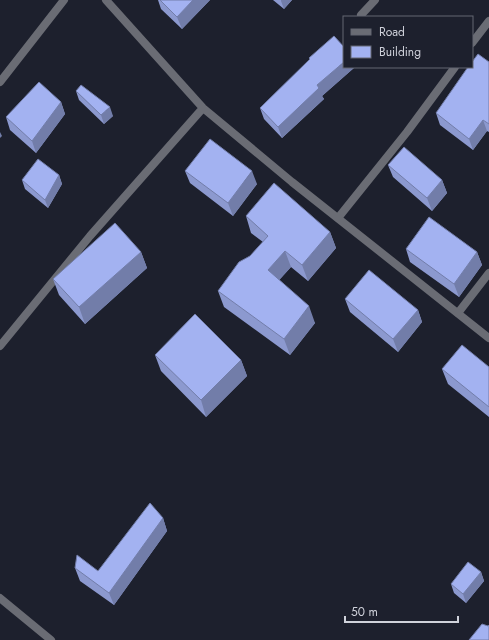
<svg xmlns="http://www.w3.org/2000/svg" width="489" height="640" font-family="Jost,sans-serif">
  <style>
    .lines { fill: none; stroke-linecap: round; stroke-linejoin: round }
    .lane { stroke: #6a6c74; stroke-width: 8 }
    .street { stroke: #6a6c74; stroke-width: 8 }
    .wall { fill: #8c99cf }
    .shaded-wall { fill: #727da9 }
    .building { fill: #a3b2f1; stroke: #727da9 }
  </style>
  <rect width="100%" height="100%" fill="#1d202d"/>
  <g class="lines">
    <!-- lane -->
    <path class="lane" d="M361 15 375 0
      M472 43 489 21
      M338 218 407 132 455 67
      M458 313 489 273"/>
    <!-- street -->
    <path class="street" d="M106 0 203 108 292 182 489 338
      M0 82 64 0
      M0 346 90 236 203 108
      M0 598 51 640"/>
  </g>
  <!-- wall -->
  <path class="wall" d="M158 0H210L182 29 161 9Z
    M273 0H292L284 9Z
    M309 58 344 67H355L322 96 324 99 282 138 264 119 260 108 310 60Z
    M489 62V132L487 131 473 150 440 125 436 113Z
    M76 91 113 116 104 124 79 100Z
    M61 102 65 114 36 153 10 130 6 117Z
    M388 165 442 180 447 193 432 211 393 177Z
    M185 171 257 184 233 216 190 183Z
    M59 175 62 184 48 208 25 189 22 180Z
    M246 216 330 232 336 248 308 281 291 267 279 280 315 323 290 355 224 307 218 291 263 242 251 233Z
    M406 249 477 252 482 265 459 297 410 262Z
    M141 252 147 268 85 324 59 295 53 279Z
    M345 299 418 310 422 322 398 352 350 312Z
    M155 355 241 360 247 376 206 417 161 371Z
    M489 367V417L448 384 442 369Z
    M163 518 167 531 114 605 80 581 75 568 98 571Z
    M481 572 484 581 466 603 454 593 451 584Z"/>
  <!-- shaded-wall -->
  <path class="shaded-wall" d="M193 0H210L182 29 177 17Z
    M281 0H292L284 9 281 1Z
    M344 62V67H355L322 96 324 99 282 138 278 127 317 85Z
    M61 102 65 114 36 153 32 141Z
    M110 107 113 116 104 124 101 115Z
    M483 120 487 131 473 150 469 139Z
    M0 132 2 136 0 138Z
    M252 171 257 184 233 216 228 203Z
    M59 175 62 184 48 208 45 200Z
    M442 180 447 193 432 211 427 198Z
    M330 232 336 248 308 281 302 265Z
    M285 251 291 267 274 286 268 270Z
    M141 252 147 268 85 324 79 307Z
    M477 252 482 265 459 297 454 284Z
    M309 306 315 323 290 355 284 339Z
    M418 310 422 322 398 352 393 339Z
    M241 360 247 376 206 417 201 400Z
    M163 518 167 531 114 605 109 593Z
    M481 572 484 581 466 603 463 594Z"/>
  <!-- building -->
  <path class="building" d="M160 0H193L177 17Z
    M334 36 344 47V62L317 85 319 88 278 127 260 108 310 59 309 58Z
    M478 54 489 62V124L483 120 469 139 436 113 468 67H472V62Z
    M39 82 61 102 32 141 6 117Z
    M81 85 110 107 101 115 76 91Z
    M210 139 252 171 228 203 185 171Z
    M404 147 442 180 427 198 388 165Z
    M38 159 59 175 45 200 22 180Z
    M274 183 330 232 302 265 285 251 268 270 309 306 284 339 218 291 239 262 250 256 268 236 246 216Z
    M429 217 477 252 454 284 406 249Z
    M115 223 141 252 79 307 53 279Z
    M369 270 418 310 393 339 345 299Z
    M195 314 241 360 201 400 155 355Z
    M462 345 489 367V407L442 369Z
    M150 503 163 518 109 593 75 568 77 555 98 571Z
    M468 562 481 572 463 594 451 584Z
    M482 624 488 626 489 625V640H469Z"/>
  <!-- legend -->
  <rect x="343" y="16" width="130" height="52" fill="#1d202d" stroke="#656773"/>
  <rect x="351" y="29" width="20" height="6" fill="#6a6c74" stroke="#656773"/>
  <text x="379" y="36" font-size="12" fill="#d0d2db">Road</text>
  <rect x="351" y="46" width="20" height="12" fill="#a3b2f1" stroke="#656773"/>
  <text x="379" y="56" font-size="12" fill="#d0d2db">Building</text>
  <!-- scale -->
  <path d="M345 616v6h113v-6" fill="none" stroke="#d0d2db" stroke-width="2"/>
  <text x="351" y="616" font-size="12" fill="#d0d2db" stroke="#1d202d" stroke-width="3" paint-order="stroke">50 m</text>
</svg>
